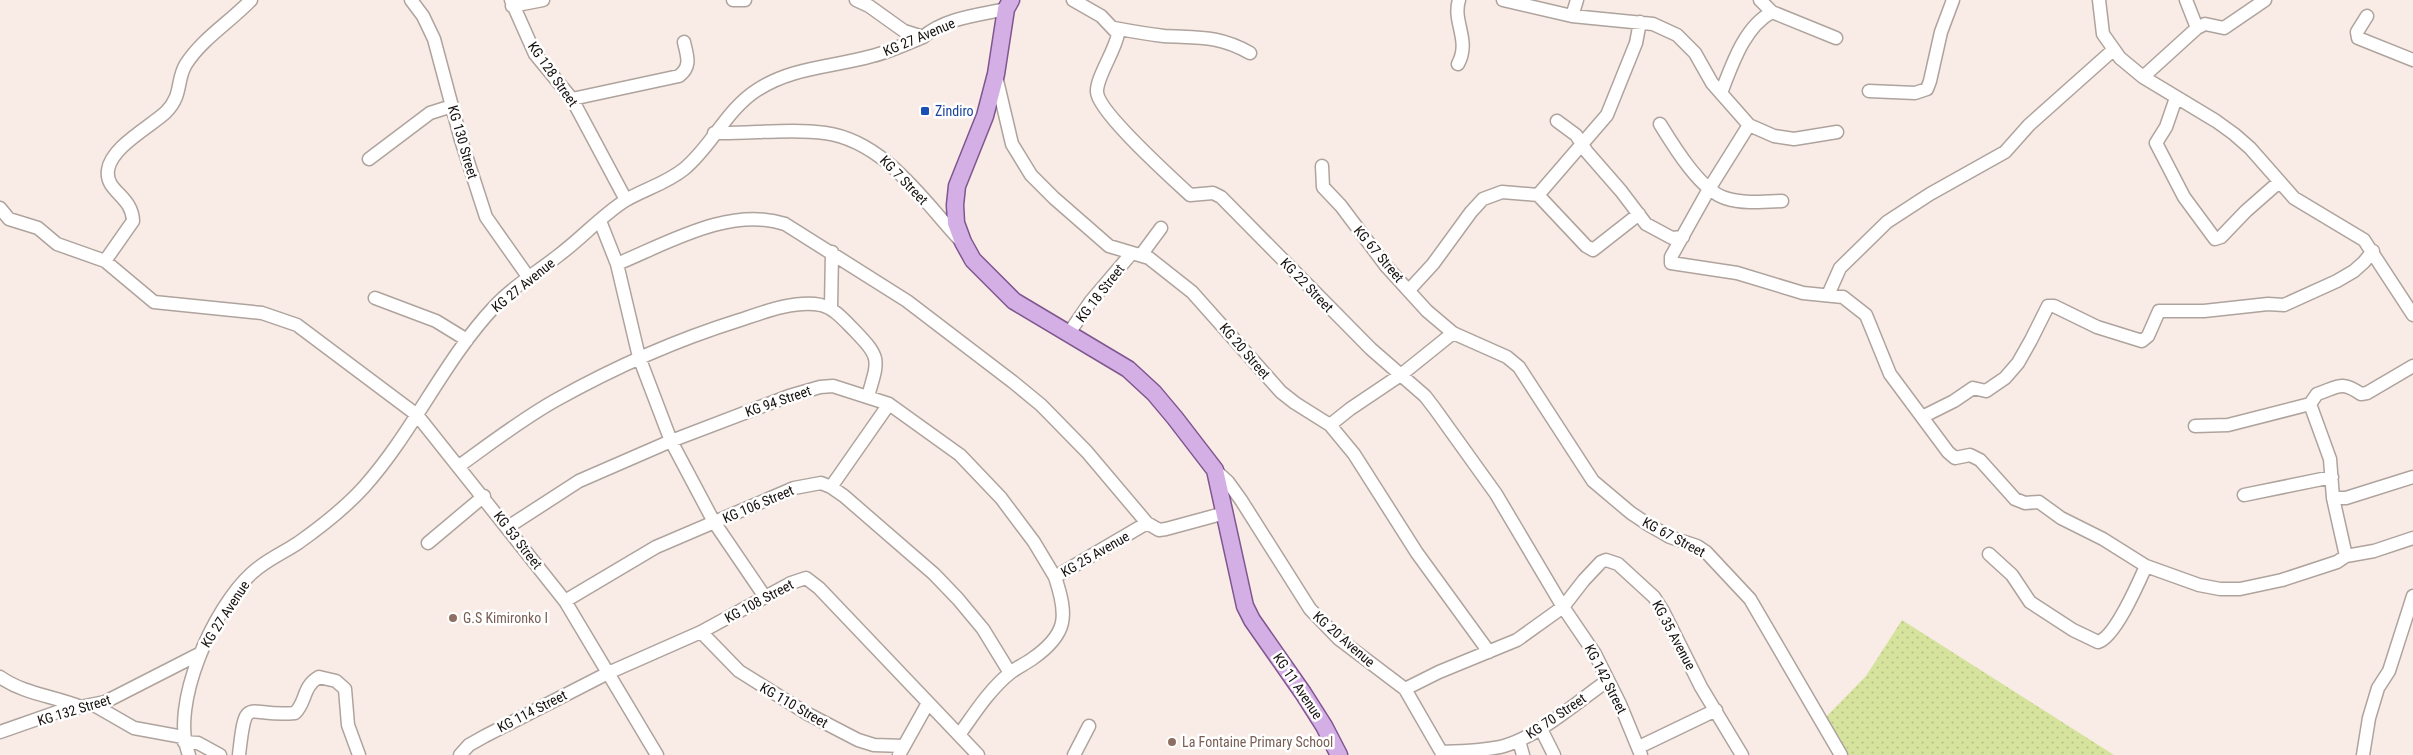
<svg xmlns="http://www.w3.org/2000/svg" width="2413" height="755" font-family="'Roboto Condensed',sans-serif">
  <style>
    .grass { fill: url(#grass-dots) }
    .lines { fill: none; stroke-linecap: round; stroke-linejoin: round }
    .minor-casing { stroke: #afa39d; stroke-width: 15 }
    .major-casing { stroke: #7f568f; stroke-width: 19 }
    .minor { stroke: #fff; stroke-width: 12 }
    .major { stroke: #d4afe5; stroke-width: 16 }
    .transit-dot { fill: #1a4fb4; stroke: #fff; stroke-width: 2 }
    .education-dot { fill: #8d6e63; stroke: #fff; stroke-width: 2 }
    .labels { text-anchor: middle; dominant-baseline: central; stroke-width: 5; stroke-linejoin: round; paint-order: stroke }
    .street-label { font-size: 14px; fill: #171210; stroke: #fff }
    .transit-label { font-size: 14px; fill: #164399; stroke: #fff; text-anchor: start }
    .education-label { font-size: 14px; fill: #785e54; stroke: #fff; text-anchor: start }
  </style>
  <defs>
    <pattern id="grass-dots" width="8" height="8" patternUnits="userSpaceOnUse" patternTransform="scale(1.25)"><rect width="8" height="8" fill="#d6e39d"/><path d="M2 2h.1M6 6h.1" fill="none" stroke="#b7c286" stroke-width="1.8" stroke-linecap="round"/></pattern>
  </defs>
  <rect width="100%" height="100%" fill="#f9ece6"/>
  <!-- grass -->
  <path class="grass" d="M1902 620 2114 755H1848L1826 717 1866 676Z"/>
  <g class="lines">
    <defs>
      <path id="minor" d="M411 0 423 16 434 39 461 140 486 217 529 278
        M511 0 535 54 572 99 626 200
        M733 0H745
        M856 0 869 6 904 31 923 37
        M1073 0 1101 16 1118 34C1115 51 1096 78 1097 92 1098 112 1172 178 1190 195L1213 193 1221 197 1371 349 1425 396 1435 409 1496 494 1563 607 1595 654 1620 704 1641 755
        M1503 0 1572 16 1653 24 1677 35 1695 53 1712 83 1749 125 1774 136 1794 139 1837 132
        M1760 0 1772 12
        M2099 0 2103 34 2120 58 2143 77 2216 121 2234 134 2250 148 2294 198 2364 240 2413 315
        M2186 0 2197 28
        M512 6 543 0
        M1572 16 1577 0
        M2367 16 2357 32 2358 38 2413 60
        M1114 28C1130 31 1147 34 1164 36 1198 38 1218 35 1250 53
        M1458 64C1471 40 1452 22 1459 0
        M996 76 1012 144 1031 175 1054 198 1109 246 1149 258 1192 292 1281 392 1295 403 1330 425 1354 454 1417 553 1489 652
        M2143 77 2197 28 2205 24 2224 28 2265 0
        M1869 91 1915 93 1927 89 1930 81 1941 32 1953 0
        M1721 93C1732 65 1744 27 1772 12L1836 38
        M2176 98 2166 127 2156 143 2184 197 2215 239 2221 237 2246 211 2279 182
        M572 99 679 76C692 66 687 56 684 42
        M1557 121 1576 135 1587 152 1621 191 1646 224 1672 238 1683 237
        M1660 124C1673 145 1700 190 1725 198 1743 204 1763 202 1782 201
        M1749 125 1709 189 1671 257V263L1737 273 1803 293 1843 297 1866 315 1890 374 1948 452 1955 458 1970 455 1980 460 2015 499 2025 503 2039 502 2061 518 2103 539 2146 566 2199 585 2220 589H2240L2282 580 2337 562 2346 556 2374 551 2413 538
        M714 133C749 134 792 128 825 133 884 141 922 199 960 240
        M369 159 430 113 452 106
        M1322 166 1323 187 1341 206 1386 266 1427 311 1453 333 1507 357 1519 367 1593 481 1631 513 1649 525 1670 537 1697 546 1706 552 1750 599 1841 755
        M0 208 9 219 38 228 57 244 105 261 154 302 262 313 297 325 417 415 565 601 657 755
        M1639 214 1593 250 1586 246 1538 195 1607 115 1636 43 1640 22
        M600 221 617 264 639 357 671 441 714 522 765 597
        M1141 255 1161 228
        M105 261 133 221C132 195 105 192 108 170 111 147 150 127 166 112 183 95 176 80 186 64 203 38 230 22 251 0
        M617 264C668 243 730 206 785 224L907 301 1013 382 1041 405 1087 452 1147 523
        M1410 289 1433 264 1471 212 1483 199 1502 192 1538 195
        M1828 295 1840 268 1887 222 1930 194 2005 152 2029 125 2112 51
        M375 298 436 321 467 340
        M831 308 832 252
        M1069 333 1091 301 1131 254
        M2413 366 2367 393 2361 394C2341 380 2338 387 2317 394L2310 404 2330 459 2333 498H2346L2413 477
        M1922 417 1954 401 1973 388 1986 391 2005 378 2018 363 2031 340 2048 306H2054L2097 327 2142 341 2148 336 2159 311H2204L2268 304 2284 305 2337 281 2354 271 2364 262 2373 251
        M1330 425 1350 409 1402 374 1453 333
        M2195 426 2228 425 2310 404
        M459 466C491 443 522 419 556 400 615 367 676 340 740 320 764 312 795 300 821 305 834 308 844 320 854 330 881 358 879 359 868 396
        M1215 470 1228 482 1241 500 1310 609 1339 639 1405 689 1443 755
        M831 487 889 404
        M2244 495 2332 477
        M2333 498 2346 556
        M508 527 579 481 671 441 789 396 820 387 833 386 889 404 960 455 1001 498 1034 542 1055 577
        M428 543 484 496
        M1989 554 2012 575 2030 602 2073 630 2098 642C2115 637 2138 584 2146 566
        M565 601 656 547 794 488 821 483 831 487 844 496 934 574 958 599 983 629 1010 673
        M701 632 739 671 806 713 858 740 874 745 904 746
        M0 677C24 694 54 696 81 707
        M1405 689 1439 672 1517 640 1563 607 1584 580 1601 562 1606 560 1618 564 1654 597 1663 611 1701 687 1742 755
        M94 705 134 728 183 737
        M1541 729 1554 755
        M0 732 60 711 105 702 199 654
        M959 735C974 714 989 690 1010 673 1016 668 1025 664 1032 659 1068 634 1068 616 1055 577L1147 523 1159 530 1166 529 1225 513
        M1519 741 1523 755
        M184 742 198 743 220 755
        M1639 747 1716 710
        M1443 752C1463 751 1485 751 1504 746 1539 736 1577 702 1607 681
        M189 755C169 705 214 607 252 573 266 560 283 553 298 543 322 526 345 508 364 487 414 431 444 360 495 306 513 286 538 272 559 255 582 238 602 215 626 200 645 189 667 183 684 169 712 146 726 110 757 90 792 67 833 67 872 56 889 52 906 44 923 37 945 18 978 15 1006 9
        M239 755C246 691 246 718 295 713 307 701 302 687 319 677L336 681 345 689 348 725 359 755
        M460 755 469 745 485 736 608 673 701 632 791 583 806 578 819 588 978 755
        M899 755 928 703
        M1074 755 1089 726
        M2363 755 2369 718 2378 688 2389 671 2413 596"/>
      <path id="major" d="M1011 0 1006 9 996 74 985 116 957 186 955 205 956 223 963 242 973 260 1014 301 1128 369 1154 393 1175 418 1215 470 1245 606 1252 620 1303 693 1324 726 1339 755"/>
    </defs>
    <!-- minor casing -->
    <use href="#minor" class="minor-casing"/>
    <!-- major casing -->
    <use href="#major" class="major-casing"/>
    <!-- minor -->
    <use href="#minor" class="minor"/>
    <!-- major -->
    <use href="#major" class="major"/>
  </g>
  <!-- markers -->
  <rect class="transit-dot" x="920" y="106" width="10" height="10" rx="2.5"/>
  <g class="education-dot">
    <circle cx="453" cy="618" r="5"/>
    <circle cx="1172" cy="742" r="5"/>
  </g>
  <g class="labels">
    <!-- street labels -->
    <g class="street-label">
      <text transform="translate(919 37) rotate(-23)">KG 27 Avenue</text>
      <text transform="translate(553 74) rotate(55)">KG 128 Street</text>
      <text transform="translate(463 142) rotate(74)">KG 130 Street</text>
      <text transform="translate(904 180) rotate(46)">KG 7 Street</text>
      <text transform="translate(1379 254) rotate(50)">KG 67 Street</text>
      <text transform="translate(523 285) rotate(-39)">KG 27 Avenue</text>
      <text transform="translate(1307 285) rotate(46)">KG 22 Street</text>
      <text transform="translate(1100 293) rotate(-52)">KG 18 Street</text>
      <text transform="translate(1245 351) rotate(49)">KG 20 Street</text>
      <text transform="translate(778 401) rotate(-19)">KG 94 Street</text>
      <text transform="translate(758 504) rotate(-23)">KG 106 Street</text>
      <text transform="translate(1674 537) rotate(28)">KG 67 Street</text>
      <text transform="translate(518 540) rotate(52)">KG 53 Street</text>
      <text transform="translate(1095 554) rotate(-30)">KG 25 Avenue</text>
      <text transform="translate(759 601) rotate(-28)">KG 108 Street</text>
      <text transform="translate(225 614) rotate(-57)">KG 27 Avenue</text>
      <text transform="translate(1674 635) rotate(62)">KG 35 Avenue</text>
      <text transform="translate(1344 639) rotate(41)">KG 20 Avenue</text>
      <text transform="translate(1606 679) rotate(63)">KG 142 Street</text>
      <text transform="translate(1298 686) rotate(56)">KG 11 Avenue</text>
      <text transform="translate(794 705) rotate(30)">KG 110 Street</text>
      <text transform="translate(74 710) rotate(-17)">KG 132 Street</text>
      <text transform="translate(532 711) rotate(-27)">KG 114 Street</text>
      <text transform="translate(1556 716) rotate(-34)">KG 70 Street</text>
    </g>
    <!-- transit labels -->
    <g class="transit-label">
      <text x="935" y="111">Zindiro</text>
    </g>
    <!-- education labels -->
    <g class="education-label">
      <text x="463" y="618">G.S Kimironko I</text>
      <text x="1182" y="742">La Fontaine Primary School</text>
    </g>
  </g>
</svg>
